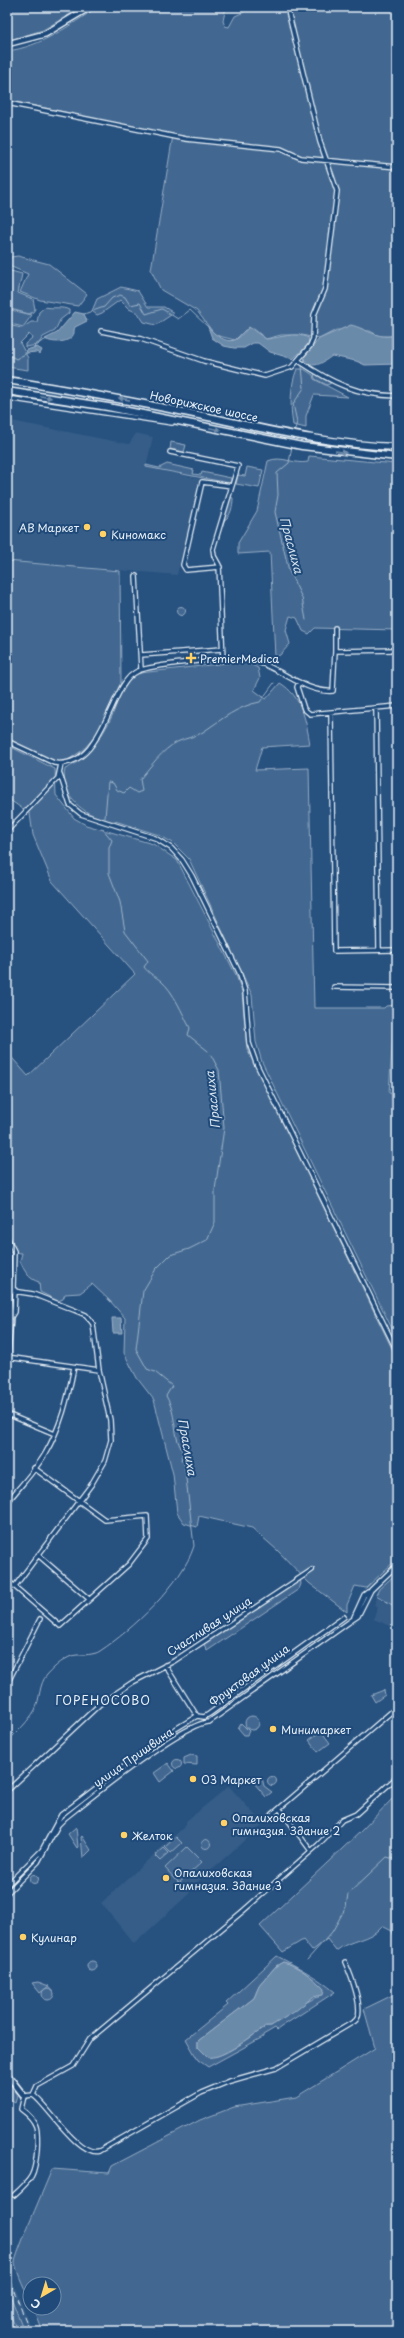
<svg xmlns="http://www.w3.org/2000/svg" width="404" height="2338" font-family="'Playpen Sans',sans-serif">
  <style>
    .built { fill: #355d88 }
    .green { fill: #436891; stroke: #96acc4; fill-rule: evenodd }
    .water { fill: #6b8aaa; stroke: #9db3c9 }
    .lines { fill: none; stroke-linecap: round; stroke-linejoin: round }
    .stream { stroke: #9db3c9; stroke-width: 1 }
    .minor-casing { stroke: #e8f1f8; stroke-width: 6 }
    .tertiary-casing { stroke: #e8f1f8; stroke-width: 8 }
    .secondary-casing { stroke: #e8f1f8; stroke-width: 8 }
    .motorway-casing { stroke: #e8f1f8; stroke-width: 9 }
    .minor { stroke: #1f4a7a; stroke-width: 3.5 }
    .tertiary { stroke: #1f4a7a; stroke-width: 4.5 }
    .secondary { stroke: #1f4a7a; stroke-width: 5 }
    .motorway { stroke: #1f4a7a; stroke-width: 6 }
    .rail { stroke: #e8f1f8; stroke-width: 1; stroke-dasharray: 6 3; stroke-linecap: butt }
    .oneway { fill: #6f8dac }
    .poi-dot { fill: #ffd166; stroke: #1f4a7a; stroke-width: 1.5 }
    .labels { text-anchor: middle; dominant-baseline: central; stroke-width: 4; stroke-linejoin: round; paint-order: stroke }
    .street-label { font-size: 11px; fill: #e8f1f8; stroke: #1f4a7a }
    .poi-label { font-size: 11px; fill: #e8f1f8; stroke: #1f4a7a; text-anchor: start }
    .water-label { font-size: 12px; font-style: italic; fill: #d5e2ec; stroke: #1f4a7a }
    .neighbourhood-label { font-size: 12px; letter-spacing: 1px; fill: #e8f1f8; stroke: #1f4a7a }
  </style>
  <rect width="100%" height="100%" fill="#27517f"/>
  <filter id="ink" filterUnits="userSpaceOnUse"><feTurbulence type="fractalNoise" baseFrequency=".025" numOctaves="2"/><feDisplacementMap in="SourceGraphic" scale="8" xChannelSelector="R" yChannelSelector="G"/><feConvolveMatrix kernelMatrix="1 2 1 2 8 2 1 2 1" color-interpolation-filters="sRGB"/></filter>
  <g filter="url(#ink)">
    <!-- built -->
    <path class="built" d="M7 420 129 444 136 433 153 437 146 467 200 479 177 575 7 561Z
      M377 1598 397 1608V1629L373 1619 378 1607 374 1605Z
      M229 1786 263 1824 191 1888 189 1894 134 1944 101 1903 186 1825V1821Z
      M7 2266 32 2331H24L7 2287Z"/>
    <!-- green -->
    <path class="green" d="M7 7H82L43 30 7 41Z
      M98 7H226L223 21 225 26 229 27 235 16 244 12 246 7H397V333L390 336H379L370 331 336 330 319 339 302 335H281L266 339 254 329 245 330 235 340 215 335 197 311 161 290 151 270 173 135 7 100V51C41 47 70 25 98 7Z
      M18 256 49 264 87 294 78 306 40 300 20 292 28 274 7 265 11 257Z
      M11 271 22 274 18 293 33 299 35 309 33 312 29 314 7 308V284L10 282 8 274Z
      M121 287 138 291 148 307H164L174 313 156 325 144 322 138 313 129 309 120 300 102 313 97 315 92 311 97 299Z
      M45 307C53 309 62 306 69 310V313L60 320 55 331 43 337 38 345 25 347V344L32 338 29 334 20 343 28 358V370L7 367V325L22 328 31 322H37L39 312Z
      M7 309 32 315 23 327 7 323Z
      M297 369H304L313 375 314 379 348 397 314 395 306 416V428L293 425C290 407 290 385 297 369Z
      M314 373 331 383 327 385 315 379Z
      M171 442 186 445 184 452 170 449Z
      M309 456 397 464V630L315 628 309 634 303 631 297 618 290 616 286 630 290 644 280 655 275 657 270 552 238 554V543L257 511 268 461C282 455 294 465 308 462Z
      M167 464 194 470 193 474 201 475 202 472 231 478V481L229 483 146 467V465L159 468Z
      M247 467 263 470 259 488 236 484 238 475 245 476Z
      M230 497 233 498C233 506 231 517 223 521Z
      M7 561 120 571 121 682 104 722 96 735 83 750 68 760 60 762 47 759 7 738Z
      M176.5 611a4.5 4.5 0 1 1 9 0a4.5 4.5 0 1 1-9 0Z
      M236 662H246L258 668 260 678 254 690 266 699 280 683C302 696 306 721 310 744L262 747 255 770 309 768 314 1008H384L386 1006 395 1005 389 1093 397 1094V1339L262 1062 256 1042 252 995 189 859 173 843 159 835 115 821C110 822 106 820 100 818 79 811 60 793 65 769 86 760 103 736 112 716 119 699 122 681 140 673Z
      M7 745 55 769 56 795 74 818 86 825 153 844 177 860 236 975 242 992 247 1049 397 1359V1559L366 1588 355 1586 347 1605V1612L309 1583 277 1550 252 1528 199 1516 197 1527 184 1523 177 1513 173 1474 154 1400 137 1378 124 1353 125 1318 110 1301 92 1284 80 1293 65 1294 63 1299 58 1301 40 1292 39 1282C28 1279 24 1270 20 1261L22 1253 7 1252V1052L28 1076 135 974 52 881 33 835 30 814 7 798Z
      M397 1573V1608L376 1595 379 1589Z
      M295 1577 300 1578 301 1584 299 1589 207 1651 204 1644 293 1585 292 1580Z
      M384 1690 385 1695 375 1702 371 1695Z
      M245 1723a7 7 0 1 1 14 0a7 7 0 1 1-14 0Z
      M241 1723 249 1731 247 1735H244L238 1728Z
      M321 1731 330 1743 318 1752 309 1740Z
      M191 1755 197 1756V1765L184 1764V1758Z
      M172.5 1764a4.5 4.5 0 1 1 9 0a4.5 4.5 0 1 1-9 0Z
      M168 1763 174 1771 160 1782 154 1773Z
      M267.5 1781a4.5 4.5 0 1 1 9 0a4.5 4.5 0 1 1-9 0Z
      M262 1778 264 1786 272 1792 266 1797 254 1783Z
      M397 1794V1943L392 1931 382 1926C370 1941 350 1939 336 1951L327 1939 312 1951 303 1940 283 1952 260 1926 360 1832Z
      M76 1827 78 1847 77 1848 68 1834Z
      M82 1836 91 1850 83 1858 81 1837Z
      M176 1837 182 1843 171 1853 165 1847Z
      M201.5 1844a4.5 4.5 0 1 1 9 0a4.5 4.5 0 1 1-9 0Z
      M187 1847 202 1862 179 1883 165 1868Z
      M164 1848 169 1853 160 1861 155 1856Z
      M29.5 1879a4.5 4.5 0 1 1 9 0a4.5 4.5 0 1 1-9 0Z
      M277 1956C298 1967 317 1977 335 1992L281 2027 277 2030 275 2028 263 2035V2037L208 2067 198 2060 186 2039 228 2005 226 2003ZM283 1962C297 1965 315 1979 324 1989L319 1997C310 1998 281 2019 271 2026H267C252 2035 227 2058 208 2057L198 2047V2041L254 1998 259 1986 276 1966Z
      M87 1966a5 5 0 1 1 10 0a5 5 0 1 1-10 0Z
      M38 1982 49 1986 40 1993 32 1983Z
      M42 1994a6 6 0 1 1 12 0a6 6 0 1 1-12 0Z
      M397 1993V2331H42L33 2308H54V2284H30V2301C25 2289 18 2276 15 2263 14 2257 47 2182 52 2169L109 2173 112 2166 200 2120 234 2107 296 2097 375 2048 364 2009Z
      M7 2081 12 2085 17 2096 15 2103 7 2098Z
      M7 2287 24 2331H17L7 2306Z"/>
    <!-- water -->
    <path class="water" d="M75 312 84 314 87 321 75 327C74 329 74 331 74 333 71 343 53 344 45 339L57 333Z
      M351 325C365 328 384 343 397 333V364L365 365 356 361 332 356C323 362 316 369 305 362L304 357 319 339Z
      M208 327C214 334 228 346 238 338 242 335 245 331 249 327L266 339C280 338 295 331 309 338L308 345 293 359 270 352 258 343H253L244 348H234L224 346 212 338Z
      M37 347 42 350 40 354 36 352 27 353 26 350Z
      M112 1318H121L122 1333H113Z
      M283 1962C297 1965 315 1979 324 1989L323 1995 313 1997 294 2012 271 2026H267C256 2033 220 2061 208 2057L198 2047V2041L254 1998 259 1986 276 1966Z"/>
    <g class="lines">
      <!-- stream -->
      <path class="stream" d="M84 314 104 307 112 298 120 295 125 297 130 305 140 303 146 314 162 309 178 319 190 310 208 327
        M34 349 35 345 47 339
        M7 354 16 359 27 353
        M294 433 297 422 293 404 304 388 302 366 306 361
        M292 446 289 463 277 473 278 495 275 512 289 571 302 598 306 620
        M105 818 108 782 113 783 117 790 124 793 129 788 137 793 142 791 140 779C151 766 162 750 177 742 185 738 196 737 203 732 222 719 238 706 260 702L274 683
        M102 828 112 840 109 848V873L120 902 125 931 148 961 144 967C149 974 155 976 161 981 174 992 182 1013 190 1028L188 1035 208 1051
        M7 1742C17 1732 28 1722 35 1710 40 1700 39 1683 47 1675 53 1668 67 1655 77 1655 82 1655 95 1655 100 1651 132 1630 182 1584 194 1546L184 1461 181 1460C185 1450 179 1447 177 1438 174 1423 174 1409 166 1396L172 1386 155 1372 147 1369 136 1349 143 1291 156 1269 170 1255 189 1249 207 1240 215 1222V1190L224 1128 219 1070 211 1055
        M307 1960 332 1932 346 1907 348 1894 387 1857 397 1860"/>
      <defs>
        <path id="minor" d="M7 103 186 139 281 149 301 158 397 167
          M101 331 141 339 204 361 265 376 292 367 310 346 313 339 314 315 325 289 337 191 320 142 287 7
          M299 361C332 383 356 395 397 396
          M7 398 172 423
          M170 452 238 466 213 549 214 556 219 565 223 660
          M220 567 186 570 183 565 202 482 232 486
          M136 576 141 669
          M335 628V651
          M141 655 222 649
          M299 682 297 687 304 709 310 714 397 706
          M376 708 379 950
          M331 714 334 951 397 950
          M7 741 54 763C105 770 109 682 138 671 152 665 220 658 237 659 246 659 255 661 263 664 286 673 308 693 333 691L335 651 397 650
          M60 774 70 805 81 814 155 838 171 848 182 860 192 876 239 972 245 991 249 1043 256 1063 397 1351
          M7 831 58 778 61 764
          M334 987 397 988
          M7 1237 14 1251 13 1290
          M7 1290 33 1294 74 1310 86 1315 93 1324 99 1370 110 1420 111 1440 105 1461 91 1485 15 1586
          M11 1317 14 1312 15 1290
          M7 1357 99 1370
          M7 1372 11 1317 9 1290
          M7 1414 55 1434
          M7 1503C19 1487 35 1471 45 1454 61 1427 68 1398 74 1367
          M38 1555 89 1599
          M7 1580 60 1626 129 1564 148 1539 147 1516 105 1520 34 1468
          M354 1617 364 1595 368 1592
          M165 1665 197 1716
          M7 1684 40 1619
          M7 1791 100 1704 133 1682 174 1661 312 1570
          M280 1809 311 1851
          M267 1819 397 1707
          M7 1885 42 1850 61 1815 164 1736 197 1716 204 1717 209 1714 344 1617
          M7 1893 38 1862 58 1825 65 1818C90 1798 183 1723 209 1722L352 1620 358 1616 371 1590 397 1565
          M33 2095 37 2086 73 2066 90 2039 243 1911 318 1845 342 1820 356 1814 397 1777
          M33 2095C47 2104 78 2157 99 2151L201 2093 230 2081 276 2068 355 2021C366 2012 350 1973 345 1962
          M14 2195C32 2179 35 2175 37 2150 38 2130 39 2122 21 2109L24 2096 33 2095"/>
        <path id="tertiary" d="M7 2074 24 2096"/>
        <path id="secondary" d="M7 44 45 34 90 7"/>
        <path id="motorway" d="M7 380C70 390 132 401 194 414 261 428 329 445 397 447
          M7 391 108 407 302 446 397 457"/>
      </defs>
      <!-- minor casing -->
      <use href="#minor" class="minor-casing"/>
      <!-- tertiary casing -->
      <use href="#tertiary" class="tertiary-casing"/>
      <!-- secondary casing -->
      <use href="#secondary" class="secondary-casing"/>
      <!-- motorway casing -->
      <use href="#motorway" class="motorway-casing"/>
      <!-- minor -->
      <use href="#minor" class="minor"/>
      <!-- tertiary -->
      <use href="#tertiary" class="tertiary"/>
      <!-- secondary -->
      <use href="#secondary" class="secondary"/>
      <!-- motorway -->
      <use href="#motorway" class="motorway"/>
      <!-- rail -->
      <path class="rail" d="M7 2274 30 2331"/>
    </g>
    <!-- one-way arrows -->
    <defs><path id="oneway-solid" d="M-6-.8H1V-3.2L6.5 0L1 3.2V.8H-6Z"/></defs>
    <g class="oneway">
      <use href="#oneway-solid" transform="translate(46 397) rotate(9)"/>
      <use href="#oneway-solid" transform="translate(124 399) rotate(-169)"/>
      <use href="#oneway-solid" transform="translate(215 429) rotate(12)"/>
      <use href="#oneway-solid" transform="translate(341 452) rotate(8)"/>
    </g>
  </g>
  <!-- markers -->
  <g class="poi-dot">
    <circle cx="87" cy="527" r="4"/>
    <circle cx="103" cy="534" r="4"/>
    <path d="M189 652h4v4h4v4h-4v4h-4v-4h-4v-4h4z"/>
    <circle cx="273" cy="1729" r="4"/>
    <circle cx="193" cy="1779" r="4"/>
    <circle cx="224" cy="1823" r="4"/>
    <circle cx="124" cy="1835" r="4"/>
    <circle cx="166" cy="1878" r="4"/>
    <circle cx="23" cy="1937" r="4"/>
  </g>
  <g class="labels">
    <!-- street labels -->
    <g class="street-label">
      <text transform="translate(204 406) rotate(12)">Новорижское шоссе</text>
      <text transform="translate(209 1626) rotate(-33)">Счастливая улица</text>
      <text transform="translate(249 1675) rotate(-36)">Фруктовая улица</text>
      <text transform="translate(133 1757) rotate(-35)">улица Пришвина</text>
    </g>
    <!-- poi labels -->
    <g class="poi-label">
      <text x="79" y="527" text-anchor="end">АВ Маркет</text>
      <text x="111" y="534">Киномакс</text>
      <text x="200" y="658">PremierMedica</text>
      <text x="281" y="1729">Минимаркет</text>
      <text x="201" y="1779">О3 Маркет</text>
      <text x="232" y="1817">Опалиховская<tspan x="232" dy="13">гимназия. Здание 2</tspan></text>
      <text x="132" y="1835">Желток</text>
      <text x="174" y="1872">Опалиховская<tspan x="174" dy="13">гимназия. Здание 3</tspan></text>
      <text x="31" y="1937">Кулинар</text>
    </g>
    <!-- water labels -->
    <g class="water-label">
      <text transform="translate(292 545) rotate(75)">Праслиха</text>
      <text transform="translate(212 1100) rotate(-96)">Праслиха</text>
      <text transform="translate(188 1447) rotate(80)">Праслиха</text>
    </g>
    <!-- neighbourhood labels -->
    <g class="neighbourhood-label">
      <text x="103" y="1700">ГОРЕНОСОВО</text>
    </g>
  </g>
  <!-- margin -->
  <rect width="404" height="2338" fill="none" stroke="#1f4a7a" stroke-width="24"/>
  <rect x="12" y="12" width="380" height="2314" fill="none" stroke="#e8f1f8" stroke-width="1.5" filter="url(#ink)"/>
  <!-- north arrow -->
  <g transform="translate(42 2296) rotate(218)"><circle r="19" fill="#1f4a7a" stroke="#6f8dac"/>
  <path d="M0-3L7 15L0 10L-7 15Z" fill="#ffd166"/>
  <text y="-6" font-size="11" font-weight="bold" text-anchor="middle" fill="#e8f1f8">С</text>
  </g>
</svg>
